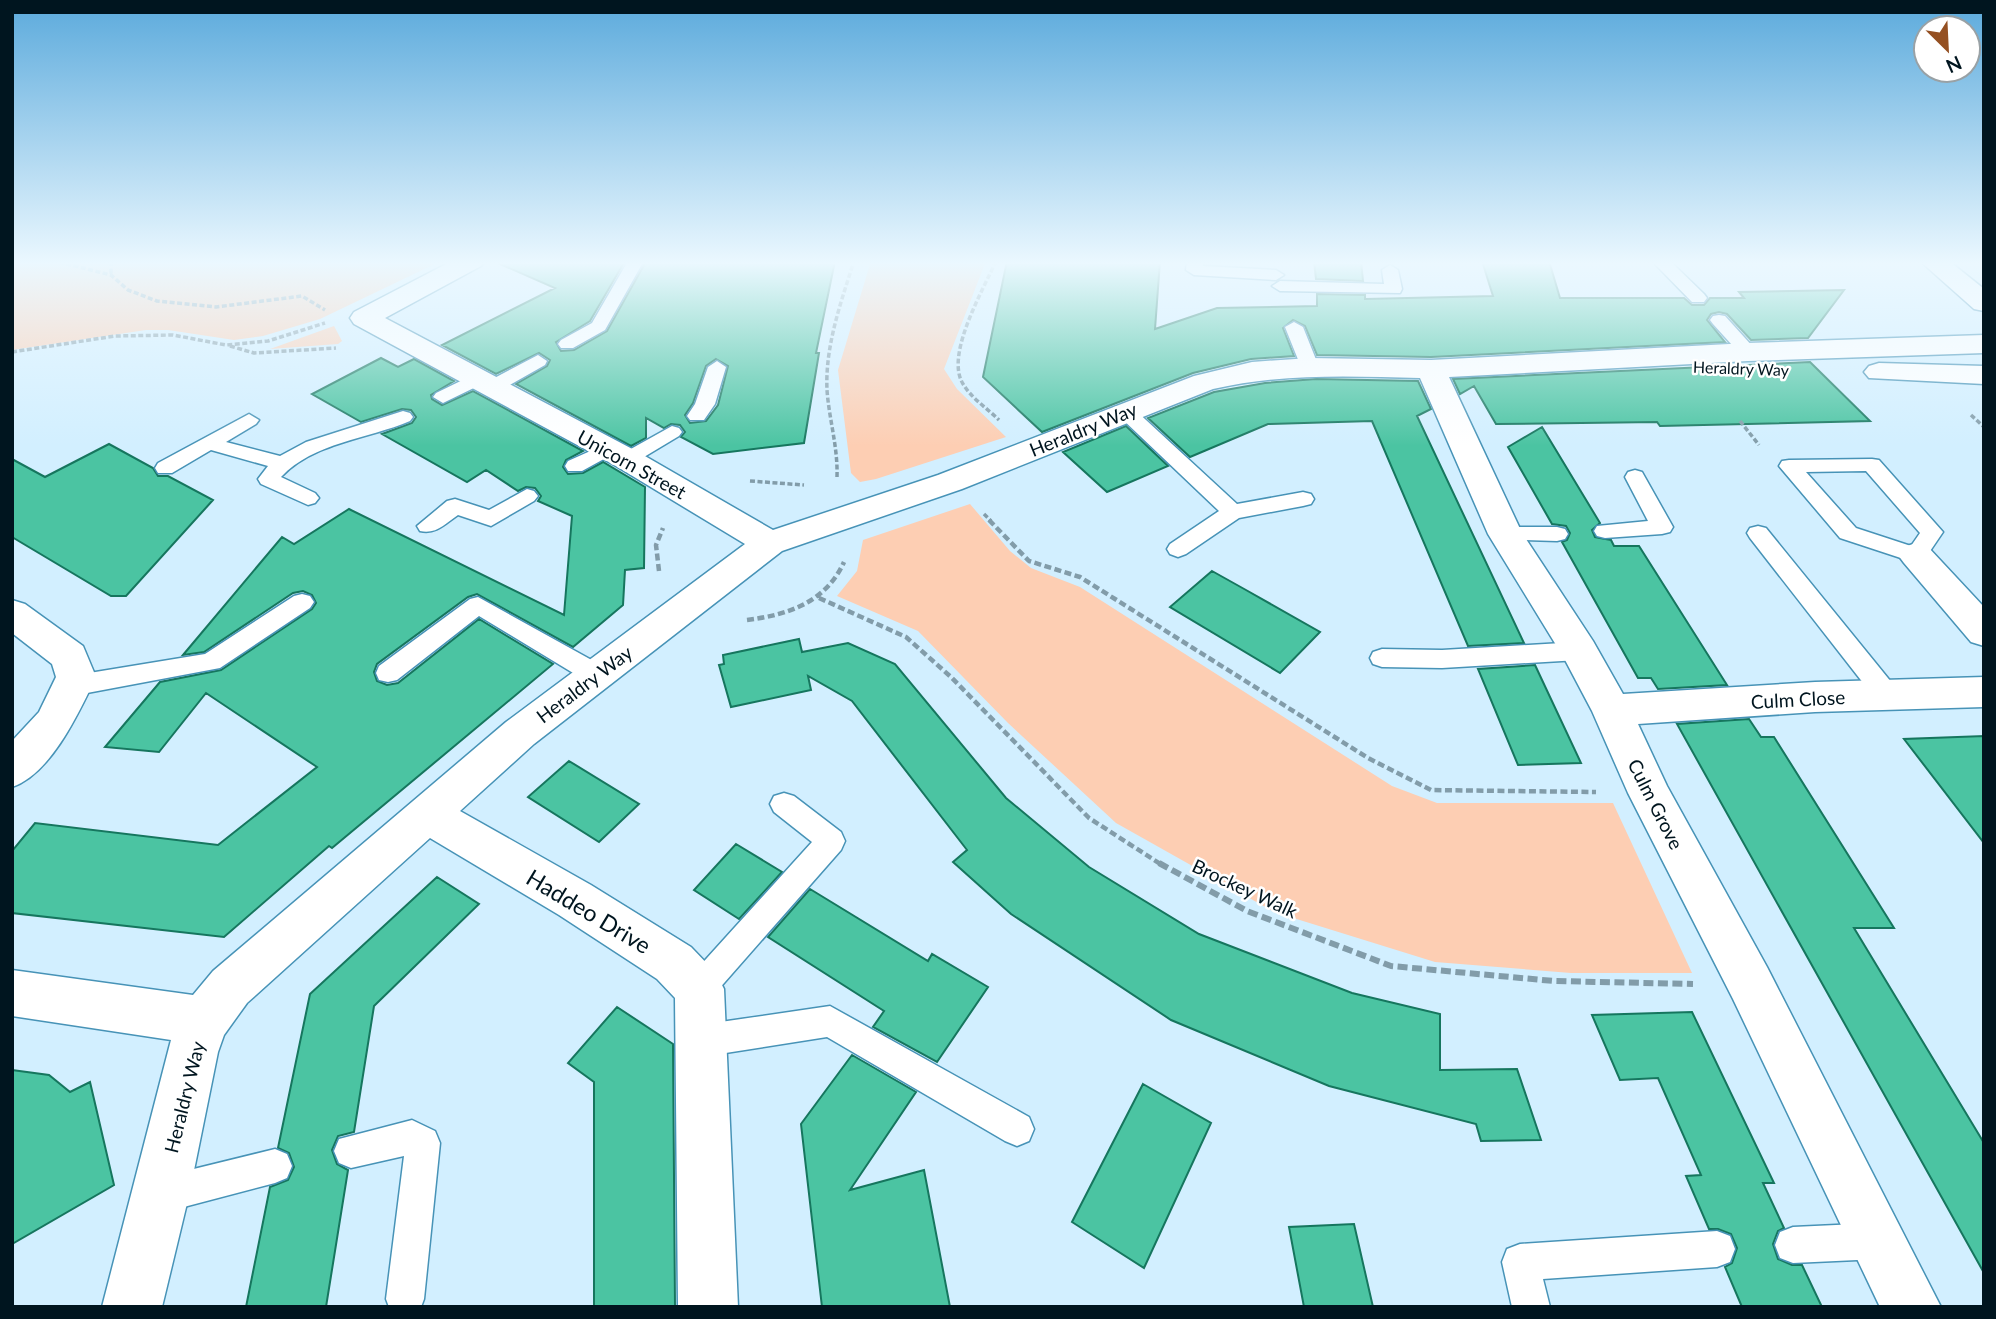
<svg xmlns="http://www.w3.org/2000/svg" width="1996" height="1319" font-family="Lato,sans-serif">
  <style>
    .green { fill: #fdceb3 }
    .building { fill: #4bc4a2; stroke: #16765e; stroke-width: 2; fill-rule: evenodd }
    .lines { fill: none; stroke-linecap: round; stroke-linejoin: round }
    .service-casing { stroke: #4793b7; stroke-width: 3 }
    .minor-casing { stroke: #4793b7; stroke-width: 3 }
    .primary-casing { stroke: #4793b7; stroke-width: 3 }
    .path-far2 { stroke: #829ca9; stroke-width: 3.5; stroke-dasharray: 5 2.5; stroke-linecap: butt }
    .path-far1 { stroke: #829ca9; stroke-width: 4.5; stroke-dasharray: 7 3.5; stroke-linecap: butt }
    .path { stroke: #829ca9; stroke-width: 6; stroke-dasharray: 10 4.5; stroke-linecap: butt }
    .service { fill: #fff; fill-rule: evenodd }
    .minor { fill: #fff; fill-rule: evenodd }
    .primary { fill: #fff; fill-rule: evenodd }
    .labels { text-anchor: middle; dominant-baseline: central; stroke-width: 5; stroke-linejoin: round; paint-order: stroke }
    .far-street-label { font-size: 16px; fill: #00151f; stroke: #fff }
    .street-label { font-size: 19px; fill: #00151f; stroke: #fff }
    .near-street-label { font-size: 23px; fill: #00151f; stroke: #fff }
  </style>
  <rect width="100%" height="100%" fill="#d2efff"/>
  <!-- green -->
  <path class="green" d="M12 261H441L320 319 263 336 234 340 168 330H146L12 350Z
    M871 261H986L944 369 957 389 1006 437 876 479 860 482 851 473 838 370Z
    M334 326 342 341 338 344 270 349Z
    M970 504 1010 551 1031 568 1080 587 1392 786 1437 803H1613L1692 973H1571L1435 962 1274 912 1116 823 1008 723 918 631 837 596 857 571 863 540Z"/>
  <!-- building -->
  <path class="building" d="M493 261H625L590 321 556 342 561 351 574 350 607 331 644 265 643 261H835L816 353H819L804 443 713 454 681 437 685 432 680 425 671 424 664 428 646 418V438L631 446 516 384 547 366 550 360 539 353 496 374 442 345 555 288ZM716 359 728 366 718 405 706 421 690 423 685 415 693 403 706 366Z
    M1007 261H1160L1155 329 1217 308 1317 306V294L1365 295V299L1493 296 1482 261H1549L1560 298H1684L1692 305H1704L1710 298H1744L1739 292 1844 290 1808 338 1751 340 1727 314 1719 312 1711 314 1707 320 1725 342 1431 357 1317 355 1305 326 1293 320 1283 328 1294 356 1251 359 1193 373 1042 432 983 377Z
    M1314 261H1361L1363 281 1316 279Z
    M381 358 398 367 414 359 454 381 431 395 432 399 442 405 473 391 583 451 566 460 563 467 568 474 583 473 603 462 645 487 644 568 625 570 623 605 573 647 477 594 468 597 377 664 374 672 377 681 387 685 398 683 479 619 553 664 332 848 329 846 224 937 12 913V851L35 823 218 845 317 767 206 693 159 752 105 747 160 682 221 670 312 609 316 603 312 595 303 591 293 593 204 652 183 655 282 537 294 544 349 509 564 615 572 516 538 501 541 496 535 488 526 487 518 491 486 470 467 482 382 434 412 423 416 417 411 410 402 409 361 422 312 394Z
    M1810 362 1870 421 1660 426 1657 422 1496 424 1474 386 1460 394 1453 379Z
    M1316 379 1418 381 1431 409 1417 416 1524 643 1468 646 1372 421 1268 424 1190 457 1148 418 1214 392 1265 383Z
    M1126 426 1168 466 1107 492 1063 452Z
    M1542 427 1600 523 1592 530 1595 537 1611 540 1614 546H1639L1727 685 1658 689 1651 678H1638L1562 542 1567 540 1570 533 1566 526 1552 524 1508 447Z
    M109 444 153 468 158 476H168L213 500 126 596H111L12 537V459L45 477Z
    M1212 571 1246 590 1320 632 1280 673 1170 607Z
    M799 639 802 652 848 643 895 664 1006 798 1089 867 1199 934 1352 993 1440 1014V1070L1517 1069 1541 1140 1481 1141 1476 1124 1329 1086 1171 1020 1011 914 953 862 967 850 852 701 808 676 811 690 731 707 719 665 724 664 723 655Z
    M1535 665 1581 763 1518 765 1478 669Z
    M1749 719 1761 737H1774L1894 928H1854L1984 1143V1273L1677 724Z
    M1984 736V843L1904 739Z
    M569 761 639 804 599 842 528 797Z
    M736 844 782 872 739 919 694 890Z
    M437 877 479 904 374 1006 354 1132 338 1136 332 1150 337 1164 348 1170 326 1307H246L270 1187 288 1180 294 1167 289 1153 278 1148 310 994Z
    M810 889 928 961 932 954 988 987 937 1062 873 1027 884 1011 768 937Z
    M617 1007 673 1044 675 1307H594V1082L568 1063Z
    M1692 1012 1774 1183H1763L1784 1228 1778 1231 1773 1244 1778 1259 1792 1265H1802L1822 1307H1742L1725 1267 1732 1263 1737 1248 1731 1234 1718 1229H1709L1686 1176 1701 1175 1658 1078 1620 1080 1592 1015Z
    M852 1055 916 1092 850 1190 924 1170 950 1307H822L801 1124Z
    M12 1070 49 1075 70 1092 90 1082 114 1185 12 1244Z
    M1143 1084 1211 1123 1144 1268 1072 1222Z
    M1354 1224 1373 1307H1304L1289 1227Z"/>
  <g class="lines">
    <defs>
      <path id="service" d="M628 261H640L642 264 605 330 573 348H561L558 344 561 340 592 323Z
        M1187 261H1203V266L1276 270 1284 275 1276 280 1194 275 1186 270Z
        M1652 261H1670L1704 294 1707 298 1704 302H1692Z
        M1390 265 1398 270 1402 289 1400 293 1280 291 1272 286 1280 281 1384 284 1382 270Z
        M1719 315 1725 316 1754 348 1757 352 1754 356H1742L1713 324 1710 320 1713 316Z
        M1294 322 1303 327 1319 367 1317 371 1310 373 1301 367 1285 327Z
        M538 355 547 361 545 365 499 391 492 393 483 387 485 383Z
        M717 361 726 367 715 404 704 420H690L687 416 695 404 708 367Z
        M475 374 482 376 484 380 482 384 443 403 433 397 436 393Z
        M1126 406 1133 408 1237 504 1303 492 1311 494 1314 499 1311 504 1303 506 1239 518 1186 554 1178 557 1170 554 1167 549 1170 544 1219 511 1119 416 1116 412 1119 408Z
        M403 411 410 413 413 417 410 421C368 439 314 442 281 477L315 493 319 498 315 503 308 505 261 484 258 479 268 466 211 450 172 473H158L155 468 158 463 249 414 259 420 256 424 226 442 280 456 306 442Z
        M672 426 679 428 682 432 679 436 634 463H620L617 459 620 455Z
        M606 444 613 446 616 450 613 454 582 471H568L565 466 568 461Z
        M1872 459 1879 460 1943 532 1924 560 1916 563 1840 538 1779 466 1782 461 1789 460ZM1866 471 1920 533 1911 546 1856 528 1806 472Z
        M1635 470 1642 472 1673 527 1670 532 1662 534 1605 538 1597 536 1594 531 1597 526 1648 521 1625 477 1628 472Z
        M527 489 534 491 538 496 534 501 491 526 458 515C446 523 436 535 420 531L417 526 447 501 455 499 489 510Z
        M1758 526 1766 528 1896 688 1900 695 1896 702 1887 705 1878 702 1750 538 1747 533 1750 528Z
        M1505 527H1557L1565 529 1568 534 1565 539 1557 541 1497 539 1494 534 1497 529Z
        M302 594 310 596 314 602 310 608 220 668 71 696 62 693 58 686 62 679 71 676 205 654 294 596Z
        M478 597 606 668 609 675 606 682 597 684 588 682 479 616 397 680 388 682 379 680 376 673 379 666 470 599Z
        M1579 642 1588 645 1591 651 1588 657 1579 660 1442 668 1382 667 1373 664 1370 658 1373 652 1382 649 1442 650Z
        M784 793 794 796 841 832 845 841 841 850 710 999 699 1004 688 999 683 989 688 979 812 842 774 812 770 804 774 796Z
        M830 1006 1029 1117 1034 1129 1029 1141 1017 1146 1005 1141 827 1037 700 1057 689 1052 684 1041 689 1030 700 1025Z
        M412 1120 435 1131 440 1143 424 1299 421 1307H389L386 1299 404 1156 351 1168 339 1163 334 1151 339 1139Z
        M275 1149 287 1154 292 1166 287 1178 275 1183 161 1213 148 1208 143 1195 148 1182 161 1177Z
        M1879 1223 1892 1228 1897 1241 1892 1254 1879 1259 1793 1263 1780 1258 1775 1245 1780 1232 1793 1227Z
        M1717 1231 1730 1236 1735 1249 1730 1262 1717 1267 1543 1279 1550 1307H1512L1502 1262 1507 1249 1520 1244Z"/>
      <path id="minor" d="M452 261H485L481 266 385 318 638 452 773 530 938 475 1194 376 1252 362 1310 358 1431 360 1748 343 1984 335V353L1748 361 1449 377 1522 533 1593 641 1623 694 1815 682 1984 677V707L1815 712 1638 724 1667 786 1767 967 1941 1307H1880L1733 999 1628 793 1592 711 1564 658 1488 534 1420 378C1350 376 1282 373 1213 389L962 489 782 551 534 744 460 811 591 885 691 947 716 973 724 989 738 1307H678L675 998 657 979 559 915 430 838 247 1003 224 1035 218 1052 189 1195 162 1307H102L171 1040 12 1016V970L193 995 213 971 506 722 745 544 616 466 354 324 350 318 354 312Z
        M1879 363 1984 366V384L1869 378 1864 372 1869 366Z
        M1916 543 1928 547 1984 607V646L1971 642 1904 563 1898 555 1904 547Z
        M12 600 25 604 83 646 96 677C79 712 51 774 12 787V741L39 712 56 677 52 664 12 633Z"/>
      <path id="primary" d="M1920 261H1949L1984 289V311L1974 309Z"/>
    </defs>
    <!-- service casing -->
    <use href="#service" class="service-casing"/>
    <!-- minor casing -->
    <use href="#minor" class="minor-casing"/>
    <!-- primary casing -->
    <use href="#primary" class="primary-casing"/>
    <!-- path-far2 -->
    <path class="path-far2" d="M29 261 59 262 111 275 128 290 157 301 216 307 302 296 325 310
      M111 261V275
      M996 261C983 290 948 350 961 380 968 396 987 408 999 420
      M230 346 254 353 336 348
      M12 352 115 336 173 335 226 345 268 341 325 323
      M1971 415 1984 427
      M1740 421 1759 445
      M837 477C838 447 829 419 827 390 825 346 841 302 854 261
      M750 481 804 485
      M984 514 991 521"/>
    <!-- path-far1 -->
    <path class="path-far1" d="M989 520 1029 561 1080 577 1368 758 1431 790 1596 792
      M659 571 656 545 663 528
      M819 598 906 637 951 677 1089 818 1162 865
      M747 620C788 615 826 602 844 562"/>
    <!-- path -->
    <path class="path" d="M1159 863 1247 911 1391 966 1554 981 1693 984"/>
    <!-- service -->
    <use href="#service" class="service"/>
    <!-- minor -->
    <use href="#minor" class="minor"/>
    <!-- primary -->
    <use href="#primary" class="primary"/>
  </g>
  <!-- sky -->
  <linearGradient id="sky" x2="0" y2="1"><stop stop-color="#5baadc"/><stop offset="0.59" stop-color="#ebf8ff"/><stop offset="1" stop-color="#ebf8ff" stop-opacity="0"/></linearGradient>
  <rect width="1996" height="446" fill="url(#sky)"/>
  <g class="labels">
    <!-- far-street labels -->
    <g class="far-street-label">
      <text transform="translate(1741 368) rotate(2)">Heraldry Way</text>
    </g>
    <!-- street labels -->
    <g class="street-label">
      <text transform="translate(1083 429) rotate(-22)">Heraldry Way</text>
      <text transform="translate(632 464) rotate(29)">Unicorn Street</text>
      <text transform="translate(584 684) rotate(-37)">Heraldry Way</text>
      <text transform="translate(1798 699) rotate(-3)">Culm Close</text>
      <text transform="translate(1656 804) rotate(63)">Culm Grove</text>
      <text transform="translate(1245 888) rotate(25)">Brockey Walk</text>
      <text transform="translate(184 1097) rotate(-76)">Heraldry Way</text>
    </g>
    <!-- near-street labels -->
    <g class="near-street-label">
      <text transform="translate(589 911) rotate(31)">Haddeo Drive</text>
    </g>
  </g>
  <!-- border -->
  <rect width="1996" height="1319" fill="none" stroke="#00151f" stroke-width="28"/>
  <!-- north arrow -->
  <g transform="translate(1947 49) rotate(156)"><circle r="33" fill="#ffffff" stroke="#99a1a5" stroke-width="2"/>
  <path d="M0-5L12 26L0 18L-12 26Z" fill="#945022"/>
  <text y="-10" font-size="19" font-weight="bold" text-anchor="middle" fill="#00151f">N</text>
  </g>
</svg>
